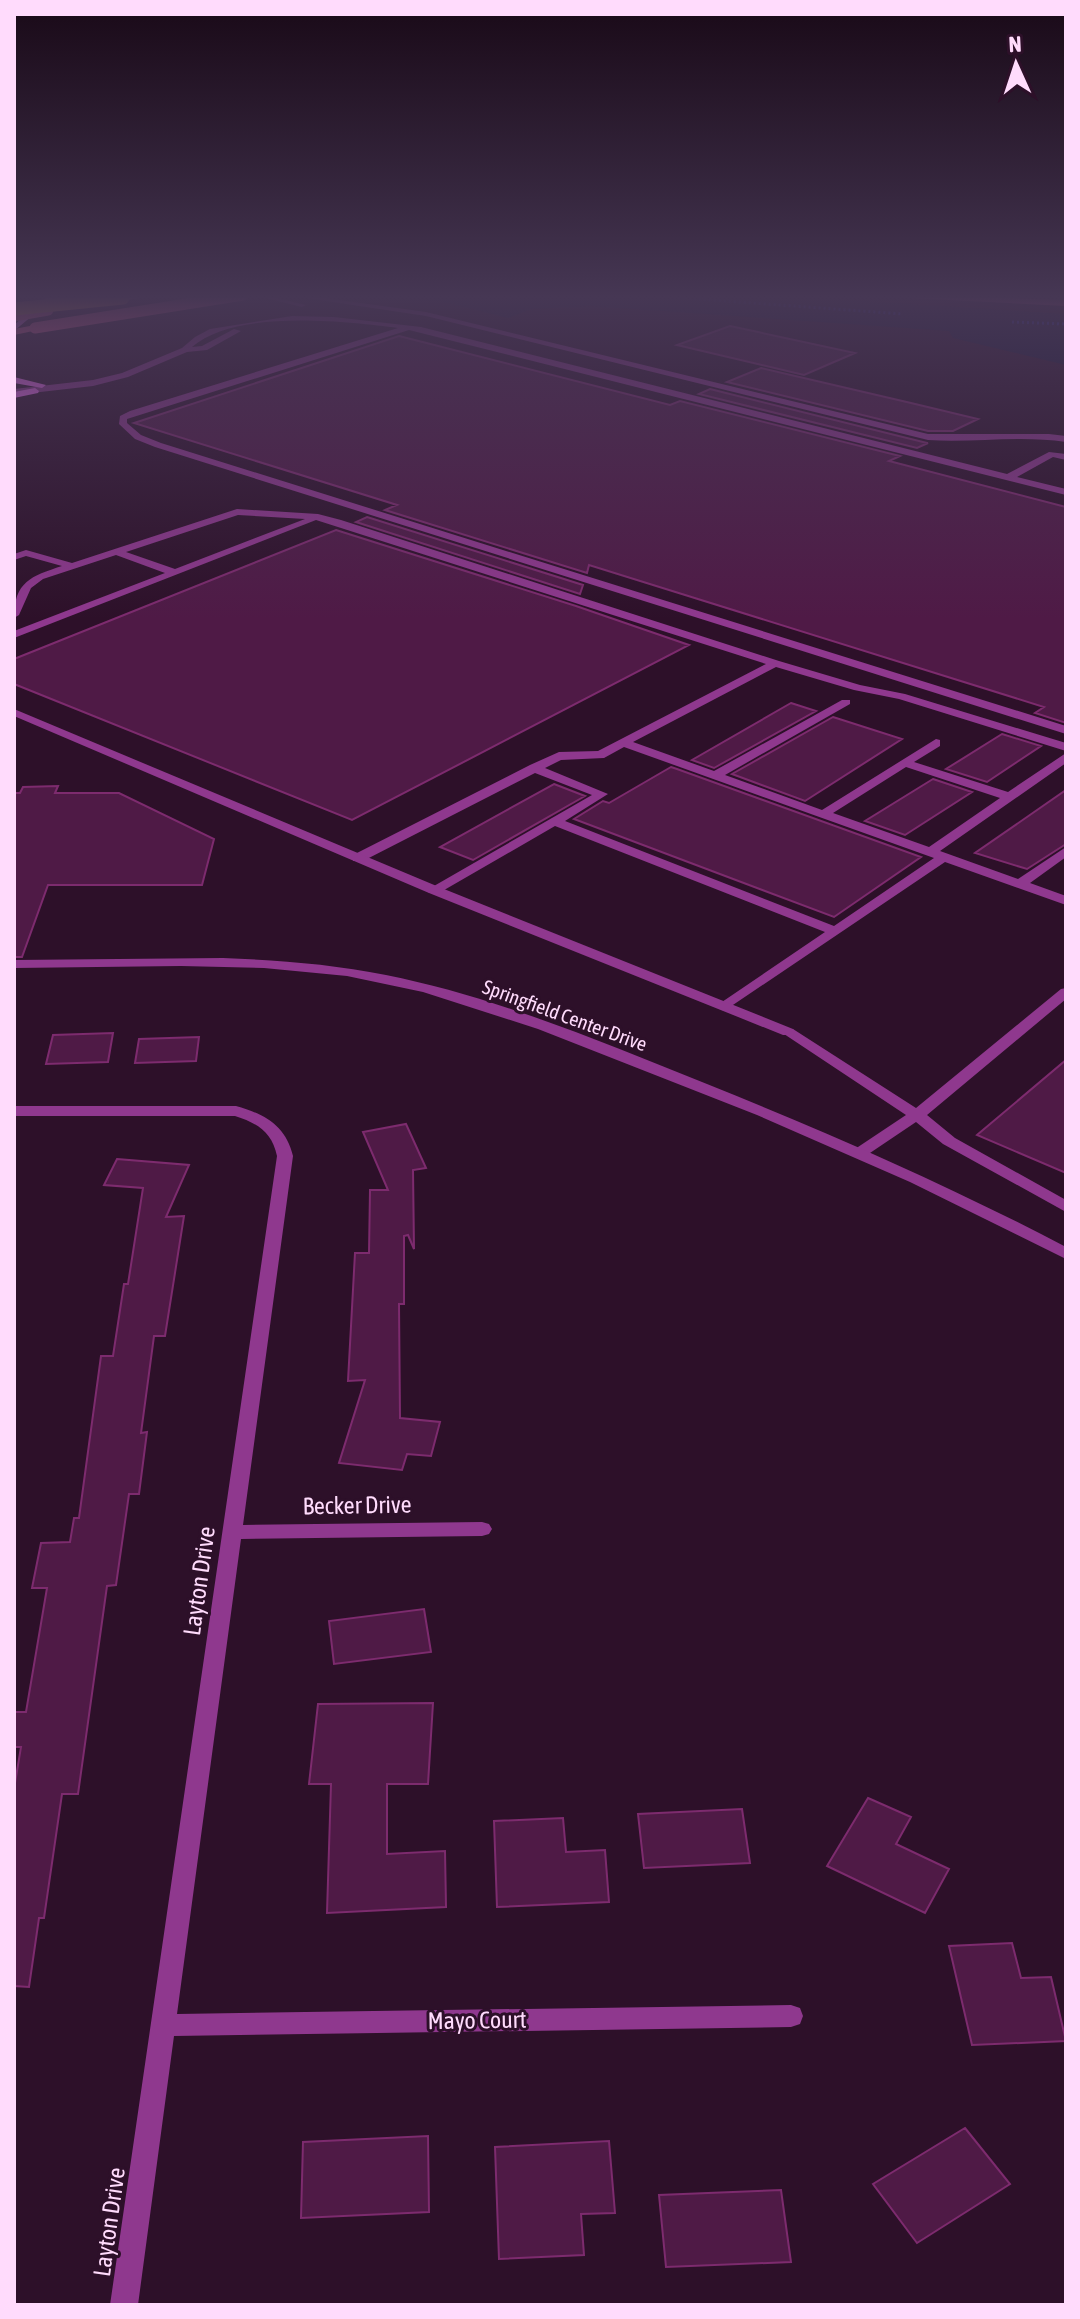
<svg xmlns="http://www.w3.org/2000/svg" width="1080" height="2319" font-family="'Asap Condensed',sans-serif">
  <style>
    .green { fill: #121437 }
    .building { fill: #4f1a46; stroke: #7d2b6e; stroke-width: 2 }
    .lines { fill: none; stroke-linecap: round; stroke-linejoin: round }
    .path { stroke: #2836c6; stroke-width: 3; stroke-dasharray: 2 3; stroke-linecap: butt }
    .lane { fill: #8f388e; fill-rule: evenodd }
    .street { fill: #8f388e; fill-rule: evenodd }
    .secondary { fill: #ff72ff; fill-rule: evenodd }
    .primary { fill: #ff62a1; fill-rule: evenodd }
    .primary-bridge { stroke: #ff62a1; stroke-width: 11 }
    .highway-bridge { stroke: #ffaa56; stroke-width: 13 }
    .labels { text-anchor: middle; dominant-baseline: central; stroke-width: 6; stroke-linejoin: round; paint-order: stroke }
    .street-label { font-size: 20px; fill: #ffdbfc; stroke: #2d1029 }
    .near-street-label { font-size: 24px; fill: #ffdbfc; stroke: #2d1029 }
  </style>
  <rect width="100%" height="100%" fill="#2d1029"/>
  <!-- green -->
  <path class="green" d="M427 295H774L1066 314V365L953 338 949 331 590 306 532 309 508 318 436 300Z"/>
  <!-- building -->
  <path class="building" d="M730 326 855 353 804 375 677 345Z
    M399 336 670 405 680 401 900 456 889 461 1066 507V723L1035 713 1044 707 589 565 587 573 385 510 397 505 134 423Z
    M761 368 911 403 978 419 953 431H928L727 382Z
    M710 389 927 443H928L917 448 699 394Z
    M367 517 583 585 580 594 356 522Z
    M336 530 576 606 689 645 352 820 14 684V659Z
    M791 703 816 711 714 768 692 760Z
    M833 717 902 739 805 801 732 774Z
    M1002 734 1041 746 987 782 946 769Z
    M671 767 677 769 921 857 834 917 574 819 603 801 609 803Z
    M933 779 972 792 905 835 865 821Z
    M554 784 585 796 473 860 440 847Z
    M58 786 55 793H119L214 839 202 885H48L22 957H14V793H20L23 787Z
    M1066 790V844L1027 869 975 853Z
    M113 1033 108 1062 46 1064 53 1035Z
    M199 1037 196 1061 135 1063 139 1039Z
    M1066 1060V1173L977 1135Z
    M406 1124 426 1168 413 1170 414 1249 408 1235 404 1236V1304H399L400 1418 440 1422 431 1456 407 1454 402 1470 339 1463 365 1380 348 1381 355 1253H369L370 1190H388L363 1132Z
    M117 1159 189 1165 166 1217 184 1216 165 1336H154L141 1433 147 1432 139 1494H129L116 1585 107 1586 78 1794H62L44 1918H39L29 1987 14 1986V1789L21 1747H14V1712H26L47 1588H32L41 1543 70 1542 74 1518H79L101 1356H113L124 1284H128L143 1188 104 1185Z
    M424 1609 431 1652 334 1664 329 1621Z
    M433 1703 428 1784H387V1854L445 1851 446 1907 327 1913 331 1784H309L318 1704Z
    M868 1798 911 1817 896 1844 949 1869 925 1913 827 1866Z
    M742 1809 750 1863 644 1868 638 1814Z
    M563 1818 566 1852 605 1850 609 1902 497 1907 494 1821Z
    M1012 1943 1021 1978 1051 1977 1066 2041 972 2045 949 1946Z
    M965 2128 1010 2184 917 2243 873 2184Z
    M428 2136 429 2212 301 2218 303 2142Z
    M609 2141 615 2213 581 2214 584 2255 499 2259 495 2147Z
    M781 2190 791 2262 666 2267 659 2195Z"/>
  <g class="lines">
    <!-- path -->
    <path class="path" d="M644 295 903 314
      M1012 322 1066 324"/>
    <!-- lane -->
    <path class="lane" d="M292 316 334 317 421 327 1007 474 1049 452 1066 454V460L1053 457 1017 477 1066 489V495L409 330 127 419V423L141 435 161 443 1066 726V734L155 447 135 439 119 424 120 416 130 411 398 328C344 321 235 309 192 347L202 346 234 329 241 331 207 350 187 352 128 377 93 386 14 395V389L93 380 122 373 182 348 195 337 210 329Z
      M237 509 318 514 341 520 779 661 860 685 905 694 1066 743V751L899 699 854 690 776 667 633 742 714 771 842 700H850V704L725 775 822 810 936 739 940 740V746L914 762 1008 792 1066 753V763L940 851 1018 879 1066 847V857L1030 883 1066 896V905L945 862 724 1011 717 1007 719 1004 825 932 555 826 439 893H429L427 890 592 795 535 773 363 861H353V855L530 765 559 752 598 751 766 664 316 520 14 638V631L165 573 116 555 43 579 31 588 19 615 14 618C14 582 31 576 62 566L26 556 14 560V554L26 550 72 563ZM238 515 305 519 175 569 126 552ZM624 747 934 858 834 926 565 821 608 794 545 768 561 760 604 758ZM906 767 1000 798 929 847 833 813Z
      M1066 988V999L927 1115 955 1138 1066 1200V1212L943 1144 916 1122 867 1155H855L853 1152 855 1149 906 1115 781 1032 783 1029H793L916 1108 1061 989Z"/>
    <!-- street -->
    <path class="street" d="M253 295H264L306 305 302 307Z
      M286 295H303L426 312 928 434H1049L1066 436V442C1020 435 974 443 928 440L426 316Z
      M14 709 439 887 793 1029 795 1032 793 1035H783L429 893 14 716Z
      M223 958C278 960 332 964 386 975 496 997 602 1042 707 1084 829 1133 950 1186 1066 1247V1259L910 1182 757 1115 538 1029 423 992 347 976 264 968 181 966 14 968V960Z
      M14 1106H236C265 1114 286 1126 293 1156L243 1525 482 1522 489 1524 492 1529 489 1534 482 1536 241 1539 177 2014 791 2005 800 2008 803 2016 800 2024 791 2027 174 2036 138 2305H110L277 1156C272 1132 257 1123 235 1116H14Z"/>
    <!-- secondary -->
    <path class="secondary" d="M49 295H57L14 331V325Z
      M14 377 46 385 42 388 14 383Z
      M35 388 39 391 38 393 14 398V392Z"/>
    <!-- primary -->
    <path class="primary" d="M129 295H154L123 301 118 298Z
      M906 295 1066 300V306L910 298Z
      M35 325 38 330 14 335V329Z"/>
    <!-- primary-bridge -->
    <path class="primary-bridge" d="M14 316 48 310
      M35 328 243 295"/>
    <!-- highway-bridge -->
    <path class="highway-bridge" d="M14 309 123 298"/>
  </g>
  <!-- sky -->
  <linearGradient id="sky" x2="0" y2="1"><stop stop-color="#190917"/><stop offset="0.48" stop-color="#463754"/><stop offset="1" stop-color="#463754" stop-opacity="0"/></linearGradient>
  <rect width="1080" height="619" fill="url(#sky)"/>
  <g class="labels">
    <!-- street labels -->
    <g class="street-label">
      <text transform="translate(565 1015) rotate(20)">Springfield Center Drive</text>
    </g>
    <!-- near-street labels -->
    <g class="near-street-label">
      <text transform="translate(357 1505) rotate(-1)">Becker Drive</text>
      <text transform="translate(199 1581) rotate(-82)">Layton Drive</text>
      <text transform="translate(477 2020) rotate(-1)">Mayo Court</text>
      <text transform="translate(109 2222) rotate(-82)">Layton Drive</text>
    </g>
  </g>
  <!-- border -->
  <rect width="1080" height="2319" fill="none" stroke="#ffdbfc" stroke-width="32"/>
  <!-- north arrow -->
  <g transform="translate(1016 64) rotate(357)" stroke="#2d1029" stroke-width="6" paint-order="stroke">
  <path d="M0-6L14 30L0 20L-14 30Z" fill="#ffdbfc"/>
  <text y="-12" font-size="22" font-weight="bold" text-anchor="middle" fill="#ffdbfc">N</text>
  </g>
</svg>
